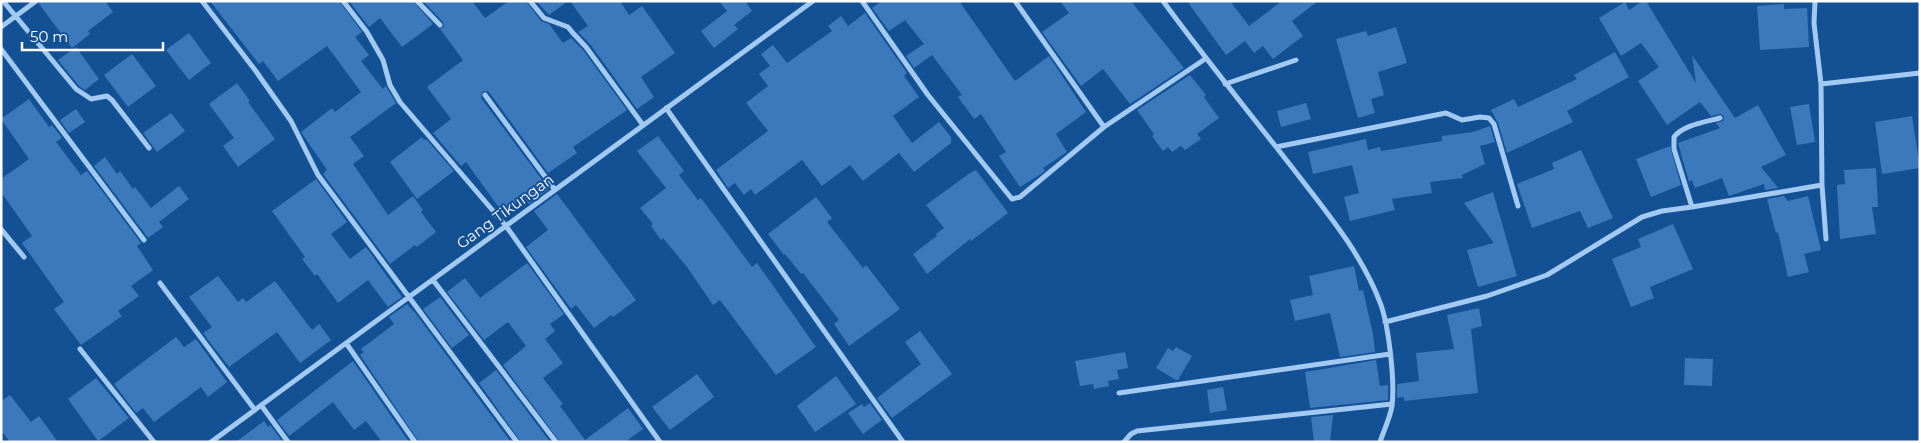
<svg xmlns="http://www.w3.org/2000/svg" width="1921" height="443" font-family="Montserrat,sans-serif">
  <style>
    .building { fill: #3c79bc }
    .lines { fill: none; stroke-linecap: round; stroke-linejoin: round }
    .street { stroke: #a2c9f2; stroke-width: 5 }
    .labels { text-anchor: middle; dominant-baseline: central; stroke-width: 4; stroke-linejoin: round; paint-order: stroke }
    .street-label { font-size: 15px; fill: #fff; stroke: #135094 }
  </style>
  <rect width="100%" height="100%" fill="#135094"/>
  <!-- building -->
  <path class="building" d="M40 1H105L113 12 88 31 90 34 72 48 39 4Z
    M210 1H339L362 32 355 37 369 55 361 61 383 89 386 86 396 103 350 137 364 156 353 164 388 215 413 196 423 210 421 212 436 232 417 247 415 245 390 264 323 174 327 170 301 132 332 108 335 112 361 92 327 46 278 81 263 61 259 64Z
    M349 1H413L433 24 402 47 380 18 369 27Z
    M423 1H472L485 18 509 1H526L541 21 549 24 563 43 571 38 583 50 627 110 573 147 577 153 548 173 489 92 485 91 482 92 481 98 549 189 529 204 524 197 503 213 466 162 461 166 433 133 451 119 427 87 463 60 440 29 444 27 443 22Z
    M536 1H568L549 15Z
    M570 1H620L629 15 642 6 675 53 641 77 654 97 637 109 590 44 578 32 588 26Z
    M719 1H745L752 11 734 25 738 29 714 48 701 31 727 11Z
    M882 1H959L1015 81 1049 56 1086 112 1056 134 1067 152 1043 168 1045 171 1041 174 1020 187 999 156 1006 152 981 114 974 119 958 97 962 95 932 55 914 68 906 56 924 44 905 20 889 31 872 8Z
    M1060 1H1131L1184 68 1130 104 1103 69 1081 86 1042 32 1069 13Z
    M1187 1H1230L1249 26 1282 1H1318L1292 21 1303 36 1273 59 1263 46 1254 53 1245 41 1226 55Z
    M1643 1H1646L1696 83 1692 55 1735 118 1758 105 1786 155 1761 167 1778 188 1765 190 1764 184 1729 196 1722 178 1695 188 1692 180 1689 182 1678 143 1720 128 1716 123 1723 121 1724 117 1721 114 1711 116 1700 102 1667 125 1638 81 1659 67 1641 43 1621 56 1599 18 1625 2 1629 10Z
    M1784 4V9L1807 8 1809 47 1760 50 1757 6Z
    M865 13 907 73 904 76 919 97 893 116 912 143 939 122 951 137V143L914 172 899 153 863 181 850 165 822 186 802 160 755 195 751 189 744 195 735 183 728 188 716 170 768 131 746 103 768 86 759 74 770 66 761 54 773 45 787 63 832 31 828 26 841 16 848 26Z
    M1396 27 1407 63 1378 72 1384 95 1371 99 1375 113 1358 118 1336 39 1366 31 1368 36Z
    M189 33 211 63 189 80 166 50Z
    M76 47 99 79 85 90 79 86 58 60Z
    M1615 52 1629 77 1567 111 1573 122 1507 153 1498 123 1491 110 1514 99 1518 107 1577 79 1574 75Z
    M132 54 156 86 128 107 104 75Z
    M1190 75 1206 95 1204 97 1219 118 1197 134 1201 139 1185 150 1181 146 1172 152 1168 147 1163 151 1152 136 1154 134 1137 110Z
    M237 83 250 101 248 102 275 139 238 167 223 146 234 138 209 104Z
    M29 99 49 127 52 125 62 138 56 142 81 175 87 171 141 243 137 246 153 270 131 286 139 296 118 311 122 316 81 345 54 309 64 302 22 243 32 236 1 192V179L29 159 1 119Z
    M1306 103 1311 119 1281 127 1277 111Z
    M1809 104 1815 142 1797 145 1790 107Z
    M76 109 85 122 69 133 60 120Z
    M171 113 185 131 157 152 143 133Z
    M1912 116 1920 168 1882 174 1875 122Z
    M1490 126 1495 142 1480 146 1485 164 1462 175 1463 178 1430 182 1432 193 1392 199 1395 210 1350 221 1344 197 1359 193 1352 165 1313 174 1308 152 1366 139 1368 150 1380 147 1381 151 1442 141V136L1473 132Z
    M658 136 684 171 679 175 698 200 701 198 752 267 757 263 816 347 776 375 720 300 713 305 687 267 663 238 661 240 651 226 653 224 640 208 666 188 637 151Z
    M422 137 424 140 426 139 454 171 417 199 390 162Z
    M1670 146 1681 185 1651 197 1636 159Z
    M1581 150 1613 218 1588 228 1580 211 1532 228 1517 184 1554 169 1552 163Z
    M105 157 117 174 120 171 133 189 135 187 151 208 179 186 189 199 159 222 163 227 148 238 94 166Z
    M1876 168 1878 207H1872L1876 234 1840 239 1837 185 1845 184 1844 170Z
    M976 170 1008 213 971 241 970 239 927 274 913 254 937 236 936 234 944 228 926 205 970 173Z
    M316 179 347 222 331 234 350 259 366 247 402 297 388 307 368 280 338 303 317 274 315 276 302 259 305 257 272 211Z
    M1493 192 1517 276 1478 287 1467 250 1494 243 1464 203Z
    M557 194 636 300 613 317 611 315 594 328 576 305 571 309 526 247 548 230 534 211Z
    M1784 196 1788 201 1808 196 1821 250 1804 254 1809 272 1788 277 1778 232 1776 233 1767 199Z
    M816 197 832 218 827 222 863 268 866 265 900 309 849 346 834 324 839 320 803 273 801 274 785 254 784 255 768 234Z
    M1673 224 1693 269 1650 287 1654 298 1631 307 1612 259 1641 247 1638 239Z
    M527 263 564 314 550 324 555 331 545 339 563 363 543 378 563 404 560 406 585 440 628 408 643 429 625 442H560L503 365 526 346 508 322 484 340 447 292 465 278 480 298Z
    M1354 266 1359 291 1363 290 1373 334 1375 352 1340 357 1330 313 1295 321 1290 300 1313 295 1309 276Z
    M218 276 238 302 243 298 246 302 275 281 312 330 319 324 331 340 300 363 277 332 229 367 203 333 212 327 189 297Z
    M440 297 469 335 452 348 423 309Z
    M407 304 416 314 511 442H419L360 355 364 352 361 349 394 324 389 317Z
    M1479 308 1482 326 1471 329 1478 393 1404 401V397L1397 398V384L1419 381 1416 353 1454 349 1447 315Z
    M920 331 952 374 892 418 877 398 921 364 905 342Z
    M176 337 184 347 196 339 227 382 208 397 201 387 154 422 143 408 136 413 114 384Z
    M1176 347 1192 356 1178 380H1176L1156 368 1168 348 1173 351Z
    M1125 352 1128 368 1117 370 1119 379 1108 381 1109 386 1094 389 1093 384 1080 386 1075 361Z
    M1685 358 1713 359 1712 386 1684 385Z
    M1376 360 1380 386 1388 385V400L1310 408 1305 372Z
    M353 361 409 442H382L366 421 354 430 333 402 289 436 277 420Z
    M496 370 550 442H521L479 383Z
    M697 374 714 397 670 430 652 407Z
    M836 376 856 404 815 432 797 406Z
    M96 378 129 418 98 441 68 399Z
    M1223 387 1227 410 1210 413 1207 390Z
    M10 395 31 422 39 416 58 442H10L1 430V401Z
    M870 403 882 420 863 434 848 413 862 404 864 407Z
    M1333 415 1330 442H1314L1311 417Z
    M264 421 268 427 270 425 282 441 236 442Z"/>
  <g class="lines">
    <!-- street -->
    <path class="street" d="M3 1 76 89 91 99 107 96 112 100 149 148
      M202 1 255 70 291 121 318 175 517 442
      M343 1 367 32 383 60 390 85 400 102 506 226 660 442
      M417 1 440 25
      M530 1 544 18 568 27 572 32 586 47 643 125
      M862 1 928 95 1012 199 1020 197 1104 127 1205 59
      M1015 1 1104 127
      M1163 1C1206 60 1253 117 1298 175 1329 215 1363 256 1381 305 1389 328 1395 382 1392 406 1390 418 1384 430 1380 442
      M1 27 36 1
      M1 49 144 240
      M1225 84 1296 60
      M1821 84 1920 73
      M485 95 555 190
      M666 108 903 442
      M1276 147 1446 113 1462 120 1480 117 1489 118 1494 124 1518 206
      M1822 185 1826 239
      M1692 207 1674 149V137C1683 125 1705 122 1720 118
      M1 229 24 257
      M433 280 556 442
      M160 283 255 410
      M1385 322 1487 296 1547 275 1642 217 1662 211 1692 207 1822 185 1821 84 1814 23 1815 1
      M346 343 415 442
      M80 349 154 442
      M1119 393 1390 354
      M261 405 288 442
      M211 442 813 1
      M1124 442 1131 434 1137 431 1392 404"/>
  </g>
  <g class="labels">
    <!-- street labels -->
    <g class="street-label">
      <text transform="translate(505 211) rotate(-36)">Gang Tikungan</text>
    </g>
  </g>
  <!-- border -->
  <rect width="1921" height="443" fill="none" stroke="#ffffff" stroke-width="5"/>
  <!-- scale -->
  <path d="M22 42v8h141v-8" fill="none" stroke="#ffffff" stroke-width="2.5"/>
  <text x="30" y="42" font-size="15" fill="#ffffff" stroke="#135094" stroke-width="4" paint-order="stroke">50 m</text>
</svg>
